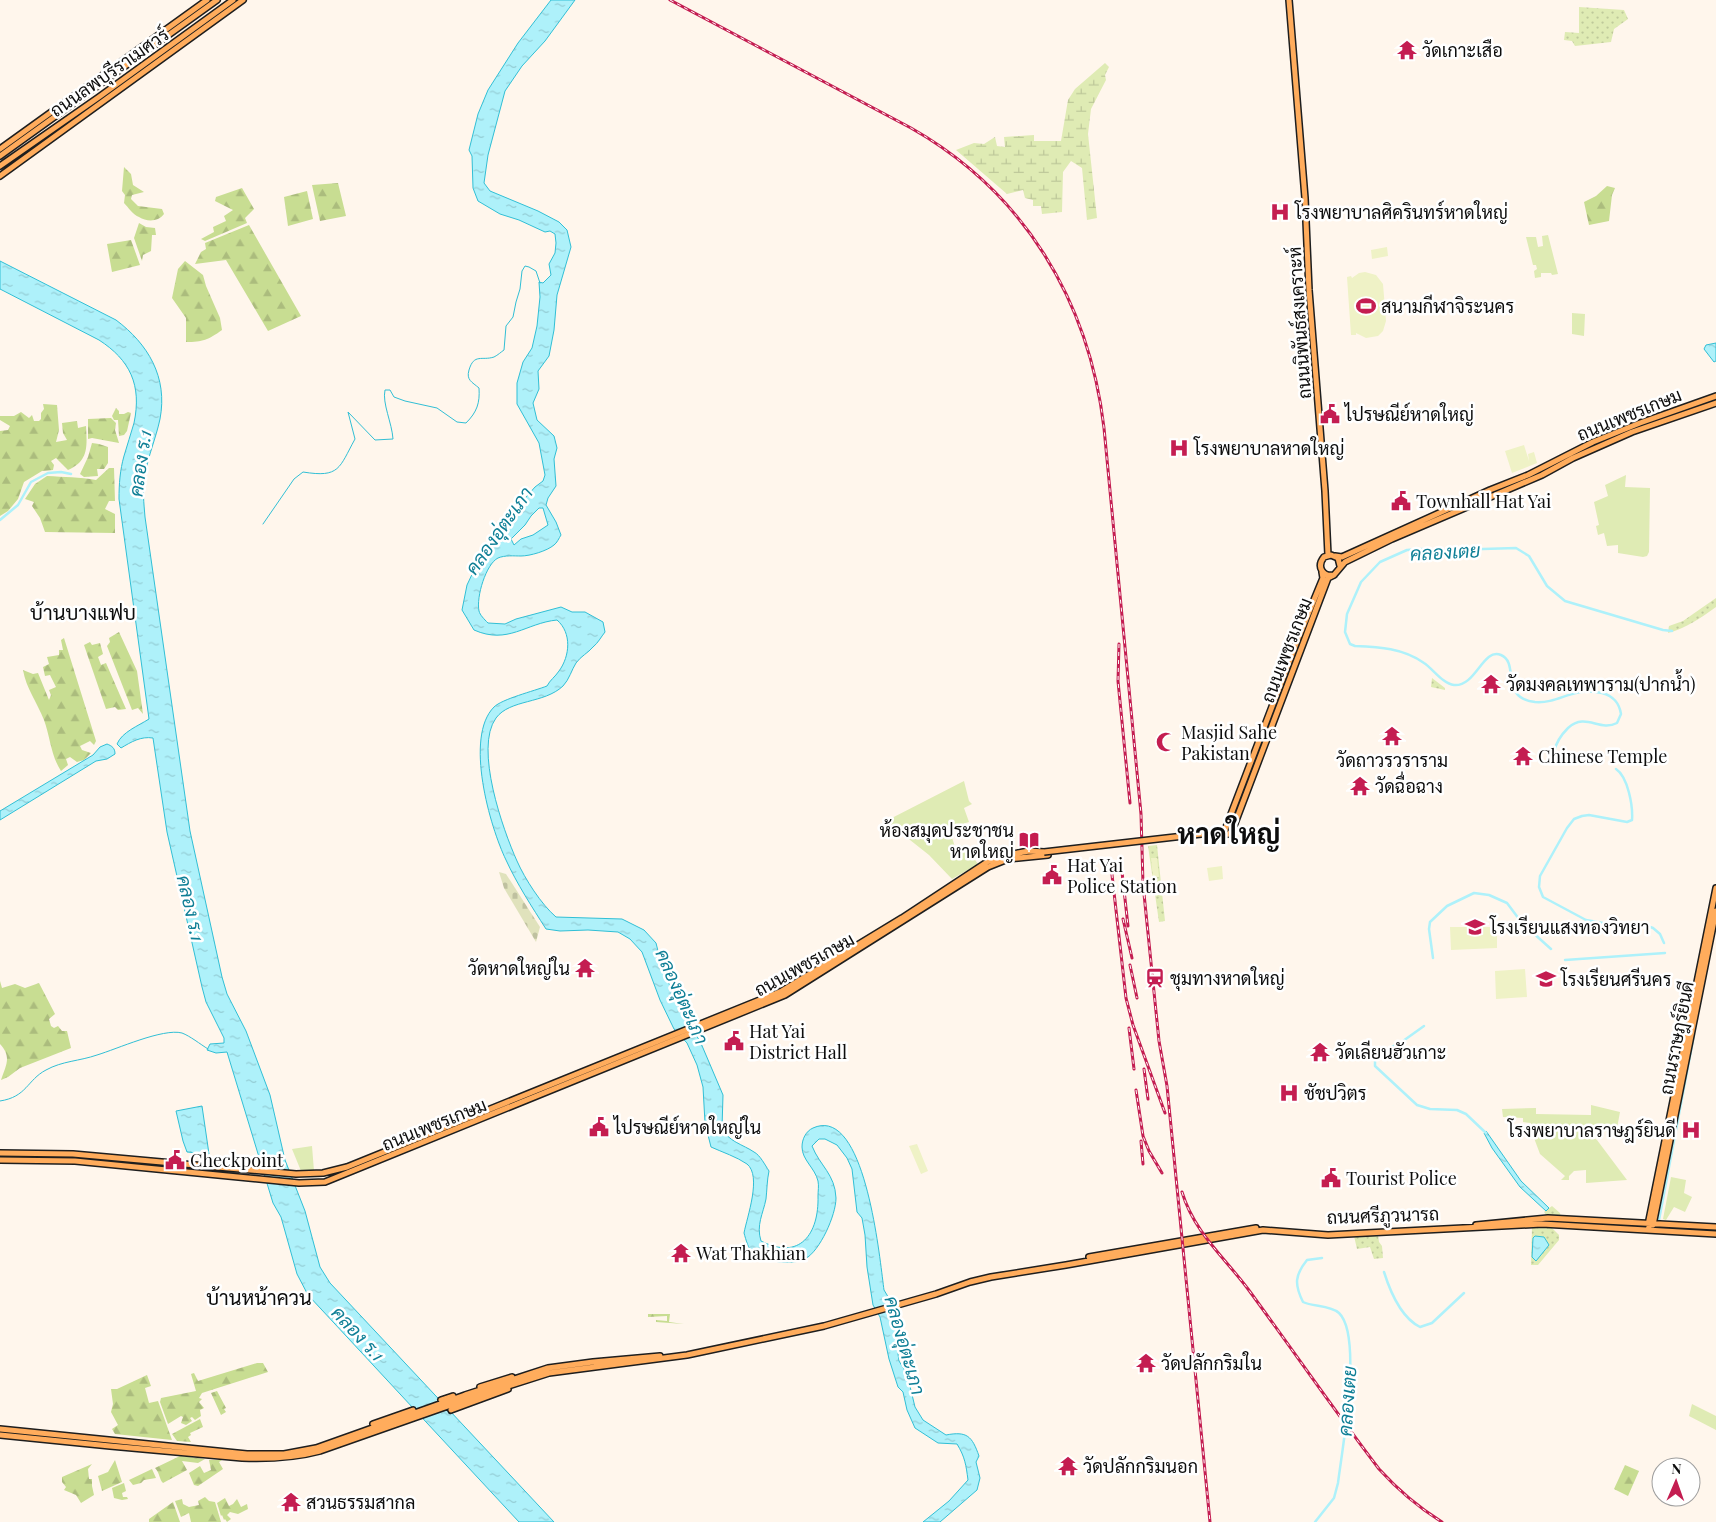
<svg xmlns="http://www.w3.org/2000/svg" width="1716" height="1522" font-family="'Playfair Display',Sarabun,serif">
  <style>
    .grass { fill: #dfebb4 }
    .forest { fill: url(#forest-firs) }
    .wetland { fill: url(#wetland-marsh) }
    .cemetery { fill: url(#cemetery-stones) }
    .park { fill: url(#park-dots) }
    .pitch { fill: #eff2c6 }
    .water { fill: url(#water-ripples); stroke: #31bfd5; fill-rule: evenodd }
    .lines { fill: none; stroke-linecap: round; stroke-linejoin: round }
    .stream { stroke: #31bfd5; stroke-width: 1 }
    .canal { stroke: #aef1fa; stroke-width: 2.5 }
    .major-casing { stroke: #1e1e1e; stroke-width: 8 }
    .major { stroke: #ffac5c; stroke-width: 5 }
    .rail-casing { stroke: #c41d51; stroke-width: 3 }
    .rail { stroke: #fff; stroke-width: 1; stroke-dasharray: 4; stroke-linecap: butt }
    .major-bridge-casing { stroke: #1e1e1e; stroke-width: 8; stroke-linecap: butt }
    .major-bridge { stroke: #ffac5c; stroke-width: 5 }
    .labels { text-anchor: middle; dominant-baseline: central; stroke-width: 5; stroke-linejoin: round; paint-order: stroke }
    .poi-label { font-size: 18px; fill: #0d0d0d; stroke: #fff; text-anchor: start }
    .street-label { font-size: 18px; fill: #0d0d0d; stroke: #fff }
    .water-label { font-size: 19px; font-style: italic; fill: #0f7f96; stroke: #fff }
    .quarter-label { font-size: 20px; fill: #0d0d0d; stroke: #fff }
    .town-label { font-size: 28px; font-weight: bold; fill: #0d0d0d; stroke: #fff }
  </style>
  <defs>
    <pattern id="forest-firs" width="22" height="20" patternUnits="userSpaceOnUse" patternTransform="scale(1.25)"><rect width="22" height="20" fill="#c8dd92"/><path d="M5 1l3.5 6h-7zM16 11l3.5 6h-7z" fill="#abbc7d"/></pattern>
    <pattern id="wetland-marsh" width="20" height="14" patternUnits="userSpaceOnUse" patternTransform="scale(1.25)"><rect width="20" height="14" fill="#dfebb4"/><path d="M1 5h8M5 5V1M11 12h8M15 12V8" fill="none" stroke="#bec89a"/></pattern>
    <pattern id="cemetery-stones" width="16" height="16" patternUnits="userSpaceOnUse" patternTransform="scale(1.25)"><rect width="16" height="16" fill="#e0e2bc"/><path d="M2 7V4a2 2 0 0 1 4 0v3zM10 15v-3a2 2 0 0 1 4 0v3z" fill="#bfc1a0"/></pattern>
    <pattern id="park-dots" width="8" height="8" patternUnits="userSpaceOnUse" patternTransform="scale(1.25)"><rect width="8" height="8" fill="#dfebb4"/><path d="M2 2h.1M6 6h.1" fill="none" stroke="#bec89a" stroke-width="1.8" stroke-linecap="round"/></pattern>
    <pattern id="water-ripples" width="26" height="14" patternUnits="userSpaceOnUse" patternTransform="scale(1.25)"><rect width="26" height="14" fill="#aef1fa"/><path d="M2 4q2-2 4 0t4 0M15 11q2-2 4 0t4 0" fill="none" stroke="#94cdd5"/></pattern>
  </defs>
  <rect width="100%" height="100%" fill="#fff6ec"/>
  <!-- grass -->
  <path class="grass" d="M1548 235 1558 274 1552 275 1551 273H1541V277L1535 278 1534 271 1537 269 1536 265H1533L1526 237H1536L1538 247 1543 246 1542 236Z
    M1572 313 1585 314 1584 336 1572 334Z
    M1626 475 1625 487 1650 488 1649 552 1647 556 1643 557 1618 553V545L1607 546 1604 533 1598 535 1596 526 1599 525 1594 502 1608 496 1605 485Z
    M964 781 969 801 972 804 964 808 969 822 949 828 955 847 964 845 978 864 952 879 929 855 886 821Z
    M1591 1105 1620 1112 1617 1128 1612 1135 1590 1124 1583 1131 1597 1140 1627 1180 1586 1183V1170L1574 1171 1569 1176V1180H1561L1565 1176 1540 1154 1531 1130V1123L1523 1122V1118L1503 1117 1502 1109 1536 1108V1114L1591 1115Z
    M312 1146 314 1171H301L292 1149Z
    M1671 1177 1686 1180 1684 1193 1692 1197 1685 1212 1674 1207 1666 1220 1663 1219Z
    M1692 1404 1716 1416V1430L1689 1416Z"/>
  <!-- forest -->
  <path class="forest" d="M124 167 131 174 133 185 144 192 132 195 131 199 138 206 162 209 164 214C158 222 147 222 139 217 133 215 128 207 124 203L125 195 122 191Z
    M338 183 346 216 320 221 312 185Z
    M1607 186 1615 188 1612 195 1609 221 1589 225 1584 202 1596 196Z
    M242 188 254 209 245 218 247 223 205 241 201 239 214 232 213 227 226 221 224 216 233 210 215 201 216 197Z
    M307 191 313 219 288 226 284 197Z
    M139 223 146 227 155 228 156 235H152L151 251 143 255 142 261 134 238Z
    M249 225 301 316 268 331 226 260 195 264 201 252 206 249 205 243Z
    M131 240 140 265 112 272 107 244Z
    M185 261 203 275 206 286 220 318 222 330C208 340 203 342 186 342V318L172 298 178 269Z
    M43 404 57 405 59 430 56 442 67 440 63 433 62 423 77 421 78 428 86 426C87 446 89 461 68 470L56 458 51 461 54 465 53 470 42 471 24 482 18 499 8 511 0 516V431L8 430 10 426 0 420V416H14L21 412 29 418 32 415 34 421H39L41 419V413L44 409Z
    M116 408 119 411V414H124L128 412 131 413 127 431 124 435 119 436 118 420H114L112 416Z
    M111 418 116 423 115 430 119 443 92 438 88 439V419Z
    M92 443 99 444 108 447V463L104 469H97L98 476 84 477 80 474 88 457Z
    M109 468H114L115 501H109L105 509 115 514V533L45 532 40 518 32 506 34 502 25 499 35 484 47 476C64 477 80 477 96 480Z
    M119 632 137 671 143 714 138 708 132 710 107 646 110 642 109 638Z
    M64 638 96 741 94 745 90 741 80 746 82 750 91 753 84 760 77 762 70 757 66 759 68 765 61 771C51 756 50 736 44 720 37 702 26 688 23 670L33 674 38 673 49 700 51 695 49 690 56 687 50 675 45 676 43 667 49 664 47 657 59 655V650H63L61 640Z
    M90 642 92 645 100 643 103 654 98 657 101 665 106 663 126 709 118 710 115 707 106 709 84 645Z
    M0 981 2 988 15 984 25 988 39 983 55 1014 49 1019 51 1026 54 1028 58 1026 62 1031H67L71 1048 20 1068 8 1077 1 1080C6 1065 12 1057 0 1044Z
    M648 1314H670L669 1322 684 1324 656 1322V1320L667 1321V1316L648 1317Z
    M257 1363H263L268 1372 202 1393 199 1398 202 1399 199 1402 204 1408 200 1410 201 1416 195 1420 192 1417 190 1418 192 1421 186 1425 181 1423 183 1417 181 1416 168 1424 160 1402 161 1398 196 1391 191 1374 194 1373 198 1381Z
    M147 1375 151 1386 145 1388 149 1403 158 1401 172 1440 115 1434 112 1429 118 1425 111 1412 113 1404 111 1389H117Z
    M217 1391 226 1408 224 1409 226 1412 221 1415 211 1393Z
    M200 1419 203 1427 190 1433 191 1435 188 1437 191 1442 177 1441 172 1434Z
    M180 1456 205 1459 198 1463 182 1461 187 1470 163 1483C159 1479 160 1473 155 1468Z
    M115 1460 122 1482 102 1491 98 1476 108 1472Z
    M209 1460H222L219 1462 223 1469 198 1486 194 1485 189 1473 200 1466 204 1473 211 1470Z
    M92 1464 88 1469 89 1479H92V1486L94 1495 81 1503 76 1495 64 1490 66 1487 62 1482V1477Z
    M1625 1465 1639 1471 1628 1496 1614 1489Z
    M152 1469 156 1478 144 1480 141 1483 133 1485 129 1480Z
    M124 1483 126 1491 122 1493 123 1497H127L128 1499 122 1500 114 1498 112 1488Z
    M205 1497 209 1501 215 1502 221 1522H191L189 1513 181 1517 175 1501 182 1499 183 1504 189 1507 199 1505 198 1501Z
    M225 1498 229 1506 233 1504 237 1499 241 1507 247 1504 248 1509 238 1514 230 1512 227 1515 231 1519 227 1522 225 1519 224 1520 222 1515 221 1516 217 1503Z
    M173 1502 180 1522H149V1519Z"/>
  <!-- wetland -->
  <path class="wetland" d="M1105 63 1109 67 1105 75 1106 80 1091 109 1088 134 1097 218 1087 220 1082 168 1071 161 1063 172 1062 212 1042 214 1041 206H1033V200L1025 198 1023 190 1007 194 956 150 974 143 984 144 995 137 997 146 1005 147 1004 137 1034 135V141H1061L1068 100 1075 89Z"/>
  <!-- cemetery -->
  <path class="cemetery" d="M499 872 506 874 540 927 536 942 504 888Z"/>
  <!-- park -->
  <path class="park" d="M1579 7 1624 10 1628 19 1614 29 1611 42 1575 46 1572 41 1564 40 1565 32 1579 33Z
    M1716 598V607C1701 618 1686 628 1668 633L1669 626 1683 621Z
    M1432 678 1445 688V690L1431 687Z
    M1157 845 1165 921 1159 922 1148 846Z
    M1552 1206 1560 1213 1561 1218H1548L1544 1212Z
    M1532 1227H1551L1559 1235V1240L1538 1265H1531Z
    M1378 1235 1379 1242 1382 1246 1383 1258 1374 1259 1370 1247 1357 1249 1354 1236Z"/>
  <!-- pitch -->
  <path class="pitch" d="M1387 247 1388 256 1372 259 1371 250Z
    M1365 272 1376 275 1383 284 1386 321 1383 331 1378 336 1366 338 1356 333V335H1351L1347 277 1351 276 1352 278 1359 273Z
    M1524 445 1529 461 1528 454 1534 452 1537 463 1512 473 1505 451Z
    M1151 858H1157L1159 877 1153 878Z
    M1222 866 1223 879 1209 881 1207 868Z
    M1450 927H1497V948L1451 950Z
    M1525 969 1527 997 1496 999 1495 971Z
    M917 1144 928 1171 921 1174 909 1146Z"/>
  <!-- water -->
  <path class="water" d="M551 0H575L545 41 522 66 505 91 488 155 484 183 490 191 538 211 559 222 567 230 571 247 557 295 554 330 549 356 538 371 539 389 533 403 537 420 554 436 557 448 554 459 556 486 548 498 546 505 556 522 561 535C559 538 557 543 554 545 547 551 530 556 521 556 514 556 505 555 498 558 486 564 476 597 479 611 480 615 484 619 488 623L505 624 516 619 561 607 572 612H585L603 622 605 632C601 637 598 643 593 647 588 653 581 656 576 663 572 669 569 680 563 686 544 704 510 699 496 718 474 748 503 830 517 861 525 879 541 904 556 917L622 919 644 930 656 943 662 967 682 1015 700 1041 723 1095 722 1128C727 1141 744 1145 754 1152 760 1155 765 1165 769 1171 767 1180 767 1190 766 1199 763 1214 756 1225 761 1241 800 1261 819 1234 818 1196 818 1191 819 1186 818 1181 815 1168 802 1160 802 1147 802 1139 806 1131 813 1128 866 1104 880 1262 884 1290L890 1300 899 1344 898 1354 899 1361 907 1374 915 1407 923 1420 946 1435C967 1431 972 1436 979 1456L976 1462 980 1478 977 1490 940 1522H923L949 1501 968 1480C966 1465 965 1457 957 1444L938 1443 915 1428 907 1410 903 1392 898 1387 889 1359 880 1317 873 1305 867 1267 865 1235 862 1218 857 1212 852 1169 847 1158 837 1145 825 1139H819L812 1146C820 1166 835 1174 836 1198 836 1215 820 1251 805 1259 795 1265 762 1262 753 1254 748 1248 746 1240 744 1233 747 1217 762 1176 747 1164 737 1157 722 1152 711 1147L705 1123 703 1087 697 1065 687 1043 674 1029 660 1000 642 952 630 939 618 932 588 930 560 931 546 929C532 907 517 884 506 860 490 827 464 737 494 707 502 699 534 691 547 686 550 680 555 677 559 671 570 656 572 633 557 620 526 623 508 645 474 630L462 610 467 585 484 549 498 537 520 504 535 487 543 481 545 475 539 443 517 404V383L523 362 532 348 537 326 540 297 539 282 543 283 551 275 549 264 555 253 556 243 555 234 550 231 545 232 519 220 500 214 478 201 473 188 472 156 469 150 478 114 488 90 518 43ZM539 508H543L548 525 533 535 521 539 514 545 511 539 525 525 531 516Z
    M0 261 116 320C148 344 168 377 160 419 156 438 148 456 145 475 142 489 144 504 145 517L190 831 222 977 227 994 246 1031 270 1095 285 1160 305 1211 320 1267 330 1283 554 1522H519L308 1295 297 1274 281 1217 273 1203 227 1052 216 1053 207 1050 210 1044 224 1043V1038L206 1002 202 987 167 832 153 738C141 736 131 742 121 748L117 744C122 732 138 726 149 719L119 499C119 484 120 470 124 456 127 445 131 434 134 423 142 385 130 360 99 340L0 289Z
    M1716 343V361L1714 362 1704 349 1706 345Z
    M107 744C112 746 115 748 115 754L107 759 96 761 0 820V811L93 755 100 747Z
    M202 1106 209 1154 187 1152 183 1141 176 1111Z
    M1486 1131 1521 1181 1549 1208 1546 1211 1520 1187 1492 1148 1484 1133Z
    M1535 1236 1544 1237 1549 1245 1536 1261 1532 1257 1533 1238Z"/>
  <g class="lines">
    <!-- stream -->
    <path class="stream" d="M263 524 294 479 303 472C340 478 339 468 355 439L348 412 375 440 393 439C392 423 382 403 385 390H390L394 397 405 401 437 408 457 422 466 423C477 412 480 403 479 388 472 382 466 380 469 370 474 353 482 361 494 357 498 355 501 352 504 350L506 326 513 317 516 302 520 289 522 271 525 266 529 267 536 271 540 283
      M0 1101C27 1097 27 1080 46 1070 62 1061 80 1061 97 1055 117 1049 163 1028 182 1033 190 1036 200 1044 208 1049"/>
    <!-- canal -->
    <path class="canal" d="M0 520 18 505 31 482 48 473 61 472 71 474
      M1554 752C1556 742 1561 735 1568 728 1586 712 1599 732 1617 723L1621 714C1619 702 1613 696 1602 693 1572 686 1560 704 1535 702 1499 698 1520 663 1501 655 1483 647 1476 687 1454 685 1443 684 1433 669 1424 663 1403 648 1379 647 1355 646L1350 644 1345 632 1347 614 1361 582 1380 562 1407 550 1419 549 1450 550 1516 548 1529 556 1547 586 1565 601 1663 630 1672 631
      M1616 769C1628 777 1633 806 1632 820L1627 822 1589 815 1582 816 1574 819 1567 828 1540 876 1539 887 1543 897 1586 920 1603 923 1642 924 1653 928 1660 934 1664 943
      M1433 958 1429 929 1430 922 1447 906 1474 893 1489 895 1507 903 1522 923 1551 949
      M1565 960 1665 953
      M1424 1026 1403 1041 1378 1054 1375 1058V1066L1417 1105 1430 1109 1457 1110 1466 1114 1486 1133
      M1659 1220 1694 1035
      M1384 1272C1390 1291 1400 1317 1420 1327L1432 1323 1464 1293
      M1315 1522 1334 1498 1338 1483C1342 1450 1363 1336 1339 1313 1330 1305 1313 1307 1303 1302 1294 1284 1295 1275 1307 1260L1322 1258"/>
    <defs>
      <path id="major" d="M1289 0 1305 198 1309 290 1325 491 1328 555
        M0 149 207 0
        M0 156 217 0
        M0 166 99 97 233 0
        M0 176 243 0
        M1335 556 1342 557 1490 490 1528 475 1593 442 1640 423 1716 396
        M1340 566 1338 558 1331 555 1324 557C1316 567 1323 577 1334 575L1345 562 1392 539 1542 475 1573 458 1632 432 1716 403
        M1218 832 1225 830 1297 641 1323 578 1322 572
        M1210 835 1229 834 1232 831 1328 578 1334 575
        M0 1153 73 1154 296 1174 323 1173 347 1167 782 991 902 918 987 862 1007 855 1029 851 1044 852
        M0 1160 75 1161 299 1183 325 1182 785 995 988 867 1008 859 1048 855
        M1476 1225 1548 1218 1716 1227
        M1653 1225 1716 911
        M1649 1227V1220L1716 888
        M1089 1257 1256 1228
        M480 1387 512 1377
        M441 1400 453 1396
        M451 1410 508 1389
        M373 1424 413 1410
        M0 1429 247 1454H284L316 1448 465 1395 548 1368 593 1362 660 1356
        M0 1435 110 1446 242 1458C269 1459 294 1458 320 1451L468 1399 549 1373 687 1355 824 1326 936 1294 970 1282 991 1277 1066 1265 1263 1230 1328 1235 1542 1224 1716 1234"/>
    </defs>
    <!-- major casing -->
    <use href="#major" class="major-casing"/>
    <!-- major -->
    <use href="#major" class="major"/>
    <defs>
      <path id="rail" d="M670 0 911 128C1024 192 1089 301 1104 428L1141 814 1143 884 1159 1041 1167 1086 1210 1522
        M1119 644 1118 681 1130 803
        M1121 863 1128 926
        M1111 866 1126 998 1133 1025 1165 1113
        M1123 919 1132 958
        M1130 965 1137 998
        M1129 1028 1134 1069
        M1144 1069 1148 1099
        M1136 1090 1143 1136 1149 1151 1162 1173
        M1141 1141 1143 1164
        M1182 1192C1194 1232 1224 1257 1248 1289 1292 1349 1334 1410 1379 1469 1398 1490 1418 1507 1442 1522"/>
    </defs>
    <!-- rail casing -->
    <use href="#rail" class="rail-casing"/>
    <!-- rail -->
    <use href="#rail" class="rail"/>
    <defs>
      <path id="major-bridge" d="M1044 852 1210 833"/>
    </defs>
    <!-- major-bridge casing -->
    <use href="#major-bridge" class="major-bridge-casing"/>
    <!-- major-bridge -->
    <use href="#major-bridge" class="major-bridge"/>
  </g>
  <!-- icons -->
  <defs>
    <symbol id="temple-bare" viewBox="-9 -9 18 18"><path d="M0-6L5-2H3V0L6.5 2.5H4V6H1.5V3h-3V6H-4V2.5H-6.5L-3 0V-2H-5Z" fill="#c41d51" stroke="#fff" stroke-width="2.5" paint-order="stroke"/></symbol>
    <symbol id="hospital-bare" viewBox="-9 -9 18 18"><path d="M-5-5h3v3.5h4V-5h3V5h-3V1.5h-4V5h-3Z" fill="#c41d51" stroke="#fff" stroke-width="2.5" paint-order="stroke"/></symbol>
    <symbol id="stadium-bare" viewBox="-9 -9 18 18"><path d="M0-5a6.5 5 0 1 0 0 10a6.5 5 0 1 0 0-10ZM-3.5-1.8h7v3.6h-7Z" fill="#c41d51" stroke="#fff" stroke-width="2.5" paint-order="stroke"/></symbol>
    <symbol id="civic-bare" viewBox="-9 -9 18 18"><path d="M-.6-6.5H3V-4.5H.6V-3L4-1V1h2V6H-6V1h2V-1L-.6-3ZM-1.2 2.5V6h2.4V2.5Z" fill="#c41d51" stroke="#fff" stroke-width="2.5" paint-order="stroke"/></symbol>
    <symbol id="mosque-bare" viewBox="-9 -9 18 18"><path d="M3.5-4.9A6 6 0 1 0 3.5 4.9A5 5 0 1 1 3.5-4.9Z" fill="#c41d51" stroke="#fff" stroke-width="2.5" paint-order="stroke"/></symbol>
    <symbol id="library-bare" viewBox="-9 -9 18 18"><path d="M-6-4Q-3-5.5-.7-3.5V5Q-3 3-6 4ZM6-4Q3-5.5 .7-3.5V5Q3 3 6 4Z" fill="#c41d51" stroke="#fff" stroke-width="2.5" paint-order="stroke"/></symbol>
    <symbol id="school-bare" viewBox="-9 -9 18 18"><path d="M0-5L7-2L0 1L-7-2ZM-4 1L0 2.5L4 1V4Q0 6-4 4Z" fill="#c41d51" stroke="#fff" stroke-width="2.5" paint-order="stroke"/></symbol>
    <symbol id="station-bare" viewBox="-9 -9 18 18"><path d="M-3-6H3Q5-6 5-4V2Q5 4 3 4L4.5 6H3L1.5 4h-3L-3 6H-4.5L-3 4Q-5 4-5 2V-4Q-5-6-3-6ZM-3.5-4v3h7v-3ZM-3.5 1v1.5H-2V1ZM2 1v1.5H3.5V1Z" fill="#c41d51" stroke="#fff" stroke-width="2.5" paint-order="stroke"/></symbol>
  </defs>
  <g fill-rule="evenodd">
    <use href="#temple-bare" x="1393" y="36" width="28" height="28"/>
    <use href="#hospital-bare" x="1266" y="198" width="28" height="28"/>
    <use href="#stadium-bare" x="1352" y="292" width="28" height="28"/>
    <use href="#civic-bare" x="1316" y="400" width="28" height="28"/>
    <use href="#hospital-bare" x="1165" y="434" width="28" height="28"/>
    <use href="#civic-bare" x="1387" y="487" width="28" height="28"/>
    <use href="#temple-bare" x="1477" y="670" width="28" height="28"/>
    <use href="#temple-bare" x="1378" y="722" width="28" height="28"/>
    <use href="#mosque-bare" x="1152" y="728" width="28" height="28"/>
    <use href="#temple-bare" x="1509" y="742" width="28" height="28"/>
    <use href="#temple-bare" x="1346" y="772" width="28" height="28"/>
    <use href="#library-bare" x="1015" y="826" width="28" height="28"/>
    <use href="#civic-bare" x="1038" y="861" width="28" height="28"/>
    <use href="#school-bare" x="1461" y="913" width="28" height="28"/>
    <use href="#temple-bare" x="571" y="954" width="28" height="28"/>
    <use href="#station-bare" x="1141" y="964" width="28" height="28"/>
    <use href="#school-bare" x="1532" y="965" width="28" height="28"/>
    <use href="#civic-bare" x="720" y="1027" width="28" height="28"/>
    <use href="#temple-bare" x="1306" y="1038" width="28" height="28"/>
    <use href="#hospital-bare" x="1275" y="1079" width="28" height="28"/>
    <use href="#civic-bare" x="585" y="1113" width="28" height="28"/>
    <use href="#hospital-bare" x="1677" y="1116" width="28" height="28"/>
    <use href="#civic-bare" x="161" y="1146" width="28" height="28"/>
    <use href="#civic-bare" x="1317" y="1164" width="28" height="28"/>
    <use href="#temple-bare" x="667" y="1239" width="28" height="28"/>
    <use href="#temple-bare" x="1132" y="1349" width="28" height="28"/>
    <use href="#temple-bare" x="1054" y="1452" width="28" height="28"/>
    <use href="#temple-bare" x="277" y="1488" width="28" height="28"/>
  </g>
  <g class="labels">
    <!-- poi labels -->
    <g class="poi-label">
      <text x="1422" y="50">วัดเกาะเสือ</text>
      <text x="1295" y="212">โรงพยาบาลศิครินทร์หาดใหญ่</text>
      <text x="1381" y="306">สนามกีฬาจิระนคร</text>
      <text x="1345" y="414">ไปรษณีย์หาดใหญ่</text>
      <text x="1194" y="448">โรงพยาบาลหาดใหญ่</text>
      <text x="1416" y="501">Townhall Hat Yai</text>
      <text x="1506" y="684">วัดมงคลเทพาราม(ปากน้ำ)</text>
      <text x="1181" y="732">Masjid Sahe<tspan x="1181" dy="21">Pakistan</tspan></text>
      <text x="1538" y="756">Chinese Temple</text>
      <text x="1392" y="760" text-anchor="middle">วัดถาวรวราราม</text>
      <text x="1375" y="786">วัดฉื่อฉาง</text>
      <text x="1014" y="830" text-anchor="end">ห้องสมุดประชาชน<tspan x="1014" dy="21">หาดใหญ่</tspan></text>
      <text x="1067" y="865">Hat Yai<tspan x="1067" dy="21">Police Station</tspan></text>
      <text x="1490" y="927">โรงเรียนแสงทองวิทยา</text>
      <text x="570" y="968" text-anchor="end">วัดหาดใหญ่ใน</text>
      <text x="1170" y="978">ชุมทางหาดใหญ่</text>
      <text x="1561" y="979">โรงเรียนศรีนคร</text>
      <text x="749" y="1031">Hat Yai<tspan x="749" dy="21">District Hall</tspan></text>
      <text x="1335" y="1052">วัดเลียนฮัวเกาะ</text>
      <text x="1304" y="1093">ชัชปวิตร</text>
      <text x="614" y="1127">ไปรษณีย์หาดใหญ่ใน</text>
      <text x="1676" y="1130" text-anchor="end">โรงพยาบาลราษฎร์ยินดี</text>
      <text x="190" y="1160">Checkpoint</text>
      <text x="1346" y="1178">Tourist Police</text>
      <text x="696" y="1253">Wat Thakhian</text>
      <text x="1161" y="1363">วัดปลักกริมใน</text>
      <text x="1083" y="1466">วัดปลักกริมนอก</text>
      <text x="306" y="1502">สวนธรรมสากล</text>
    </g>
    <!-- street labels -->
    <g class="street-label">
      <text transform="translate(109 72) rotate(-35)">ถนนลพบุรีราเมศวร์</text>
      <text transform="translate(1299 323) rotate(-94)">ถนนนิพันธ์สงเคราะห์</text>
      <text transform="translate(1629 414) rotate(-22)">ถนนเพชรเกษม</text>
      <text transform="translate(1286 650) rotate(-69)">ถนนเพชรเกษม</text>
      <text transform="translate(804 964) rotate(-29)">ถนนเพชรเกษม</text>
      <text transform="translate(1676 1038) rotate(-79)">ถนนราษฎร์ยินดี</text>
      <text transform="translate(434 1124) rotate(-22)">ถนนเพชรเกษม</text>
      <text transform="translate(1383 1215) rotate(-2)">ถนนศรีภูวนารถ</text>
    </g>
    <!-- water labels -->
    <g class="water-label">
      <text transform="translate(139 463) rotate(-82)">คลอง ร.1</text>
      <text transform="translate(498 530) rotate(-55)">คลองอุ่ตะเภา</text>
      <text transform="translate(1445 551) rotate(-3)">คลองเตย</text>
      <text transform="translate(192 908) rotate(77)">คลอง ร.1</text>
      <text transform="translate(683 996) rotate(66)">คลองอุ่ตะเภา</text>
      <text transform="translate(359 1333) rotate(47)">คลอง ร.1</text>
      <text transform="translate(906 1345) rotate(74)">คลองอุ่ตะเภา</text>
      <text transform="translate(1346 1401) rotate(-86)">คลองเตย</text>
    </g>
    <!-- quarter labels -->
    <g class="quarter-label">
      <text x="83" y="611">บ้านบางแฟบ</text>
      <text x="259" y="1296">บ้านหน้าควน</text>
    </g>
    <!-- town labels -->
    <g class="town-label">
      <text x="1229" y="832">หาดใหญ่</text>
    </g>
  </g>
  <!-- north arrow -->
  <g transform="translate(1676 1482) rotate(2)"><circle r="24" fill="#ffffff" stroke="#9e9e9e"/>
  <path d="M0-4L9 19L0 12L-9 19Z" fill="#c41d51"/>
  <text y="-8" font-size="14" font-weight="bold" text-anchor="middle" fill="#0d0d0d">N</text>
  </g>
</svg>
